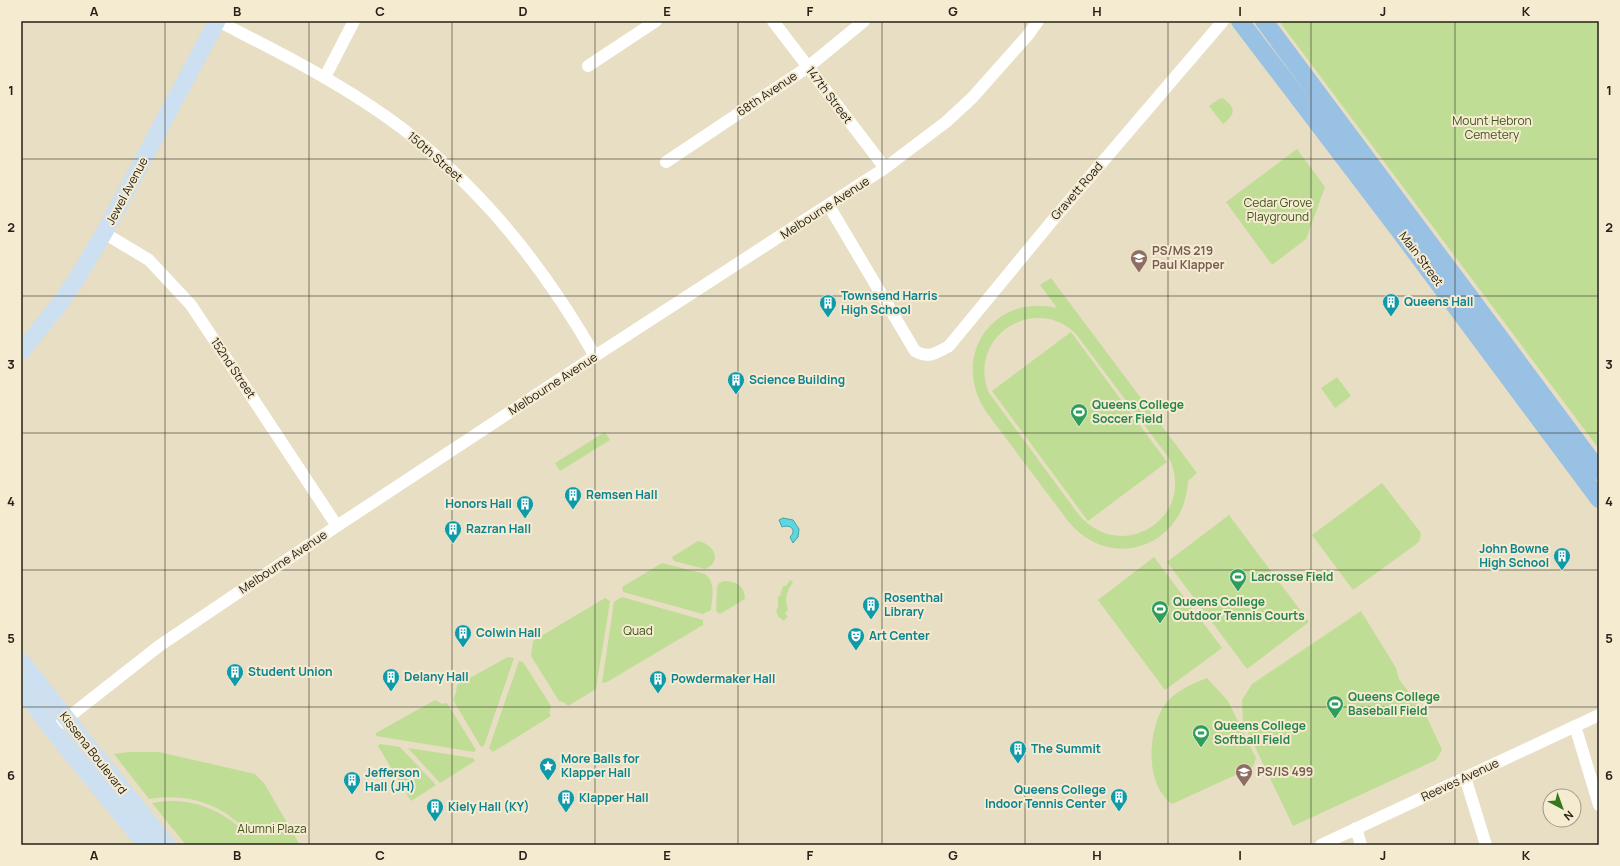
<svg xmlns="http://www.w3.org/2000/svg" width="1620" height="866" viewBox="0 0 1620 866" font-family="Manrope,sans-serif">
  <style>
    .green { fill: #c0dd95; fill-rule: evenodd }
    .water { fill: #5ad7e1; stroke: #4aa0a5 }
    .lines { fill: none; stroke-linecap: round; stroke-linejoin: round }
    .street { stroke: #fff; stroke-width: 12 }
    .secondary { stroke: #cce0f1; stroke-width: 17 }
    .primary { stroke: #98c1e3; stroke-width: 18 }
    .grid { fill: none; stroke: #252118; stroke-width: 1; stroke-opacity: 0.55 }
    .labels { text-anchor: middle; stroke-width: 4; stroke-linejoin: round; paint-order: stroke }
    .street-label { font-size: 12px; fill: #252118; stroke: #f5ebd1 }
    .park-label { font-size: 12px; fill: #3f531b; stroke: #f5ebd1 }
    .education-label { font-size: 12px; font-weight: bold; fill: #785e54; stroke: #f5ebd1; text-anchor: start }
    .culture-label { font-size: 12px; font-weight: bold; fill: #0d838f; stroke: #f5ebd1; text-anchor: start }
    .leisure-label { font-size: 12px; font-weight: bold; fill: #27864d; stroke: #f5ebd1; text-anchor: start }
    .neatline { fill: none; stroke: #252118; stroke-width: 1.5 }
    .grid-label { font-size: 13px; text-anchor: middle; font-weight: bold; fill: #252118 }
  </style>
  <rect width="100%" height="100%" fill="#e7dec4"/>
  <!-- green -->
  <path class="green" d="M1279,21H1599V449Z
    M1223,98C1237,109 1235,114 1223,124L1209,106L1219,99Z
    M1297,149L1325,187L1306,239L1272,265L1226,202Z
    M1051,278L1197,473L1188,481C1185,547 1110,573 1068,521L987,413C949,358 992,293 1057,308L1040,285ZM1039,318C1054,318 1066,324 1076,334L1169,458C1197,517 1122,565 1079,515L989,393C973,357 1000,318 1039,318Z
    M1071,332L1167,462L1088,521L992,391Z
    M1337,377L1351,396L1335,408L1321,388Z
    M605,432L610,440L560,471L555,463Z
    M1382,483L1421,533L1419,542L1353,590L1312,535Z
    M1229,515L1309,622L1247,669L1167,562Z
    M698,541C714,544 723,561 705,569L674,561L672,557Z
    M1154,557L1222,648L1165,690L1098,600Z
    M662,563L705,574C716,583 712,597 711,610L703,614L623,592L622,587Z
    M790,580L793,582C787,591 784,599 788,610L785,613L788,617L783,621L781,618H779L776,611L778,607V596H780L783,586H786Z
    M724,581C736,581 745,586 745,599L720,614L716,611L717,588L719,583Z
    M622,597L703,620V625L607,682L602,683L614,602Z
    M605,598L610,601L596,689L568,706L565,703L559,701L531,656L533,641Z
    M1361,611L1396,668L1399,679L1426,715L1442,750L1436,760L1293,826L1243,722L1242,700L1252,684Z
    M508,657L514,658L484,746L481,747L453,700L456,693L457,685Z
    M519,661L523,662L551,706L549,713L551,716L493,752L489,748Z
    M1207,678L1228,701L1256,758L1253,767L1172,804C1145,784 1148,736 1162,709C1171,693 1191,684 1207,678Z
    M435,700L442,704L447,703L476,750L474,752L376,736V733Z
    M380,744L400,747L436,785L411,801L378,746Z
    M408,748L473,758L475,761L440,783Z
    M129,752H159L255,774L264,783L300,845H186L152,803C184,796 219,807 242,830L245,824L242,825C235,821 229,815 222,811C199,798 174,795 149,799L114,754Z"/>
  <!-- water -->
  <path class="water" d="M783,518L793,520L799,529L798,537L793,543L790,537C797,530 791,524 782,527L779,520Z"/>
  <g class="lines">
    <!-- street -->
    <path class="street" d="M218,21C268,47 319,72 366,103C465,167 537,255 595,356
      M773,21L885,168
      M588,66L656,21
      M325,77L354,21
      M666,162L808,67L864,21
      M829,206L915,351C928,359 937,353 949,346L1052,221L1223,21
      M104,233L149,260L191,305L337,526
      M61,723L159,646L337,526L595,356L885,168L946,122L972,98L1028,35L1038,21
      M1575,726L1599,805
      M1465,777L1486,845
      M1356,828L1361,845
      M1321,845L1599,715"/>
    <!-- secondary -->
    <path class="secondary" d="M21,352L58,306L76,280L104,233L217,21
      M21,661L167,845
      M21,688L53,731L146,845"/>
    <!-- primary -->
    <path class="primary" d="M1240,21L1396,226L1599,499
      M1264,21L1599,471"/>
  </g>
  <!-- grid -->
  <path class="grid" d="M165,21V845M309,21V845M452,21V845M595,21V845M738,21V845M882,21V845M1025,21V845M1168,21V845M1311,21V845M1455,21V845M21,159H1599M21,296H1599M21,433H1599M21,570H1599M21,707H1599"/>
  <!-- icons -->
  <defs>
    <g id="school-pin" transform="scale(0.9)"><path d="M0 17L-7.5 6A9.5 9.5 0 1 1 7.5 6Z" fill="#8d6e63" stroke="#f5ebd1"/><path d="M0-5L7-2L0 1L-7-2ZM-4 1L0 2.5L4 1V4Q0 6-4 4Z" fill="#fff"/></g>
    <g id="building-pin" transform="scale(0.9)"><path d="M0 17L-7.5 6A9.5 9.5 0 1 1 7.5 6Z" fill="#0f9aa8" stroke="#f5ebd1"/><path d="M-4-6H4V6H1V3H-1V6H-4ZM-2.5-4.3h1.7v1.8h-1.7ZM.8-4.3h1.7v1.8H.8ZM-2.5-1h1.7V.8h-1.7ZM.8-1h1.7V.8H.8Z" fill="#fff"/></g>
    <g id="stadium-pin" transform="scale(0.9)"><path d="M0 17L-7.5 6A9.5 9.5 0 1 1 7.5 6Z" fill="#2e9e5b" stroke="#f5ebd1"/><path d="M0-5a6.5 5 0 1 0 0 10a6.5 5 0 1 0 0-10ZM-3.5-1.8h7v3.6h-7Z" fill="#fff"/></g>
    <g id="theatre-pin" transform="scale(0.9)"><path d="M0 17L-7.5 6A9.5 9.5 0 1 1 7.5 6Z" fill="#0f9aa8" stroke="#f5ebd1"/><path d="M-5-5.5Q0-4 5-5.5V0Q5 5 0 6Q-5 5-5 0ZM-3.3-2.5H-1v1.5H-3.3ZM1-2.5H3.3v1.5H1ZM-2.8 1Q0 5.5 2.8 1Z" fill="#fff"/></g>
    <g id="sight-pin" transform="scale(0.9)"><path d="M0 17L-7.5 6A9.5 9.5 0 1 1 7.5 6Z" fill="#0f9aa8" stroke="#f5ebd1"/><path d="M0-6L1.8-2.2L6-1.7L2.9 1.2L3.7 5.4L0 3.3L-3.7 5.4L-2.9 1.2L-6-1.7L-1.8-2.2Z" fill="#fff"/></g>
  </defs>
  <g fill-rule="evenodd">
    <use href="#school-pin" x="1139" y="258"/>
    <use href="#building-pin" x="1391" y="302"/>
    <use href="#building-pin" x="828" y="303"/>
    <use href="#building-pin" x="736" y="380"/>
    <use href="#stadium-pin" x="1079" y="412"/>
    <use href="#building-pin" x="573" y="495"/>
    <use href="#building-pin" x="525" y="504"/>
    <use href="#building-pin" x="453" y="529"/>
    <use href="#building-pin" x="1562" y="556"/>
    <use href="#stadium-pin" x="1238" y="577"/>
    <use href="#building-pin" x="871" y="605"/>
    <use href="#stadium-pin" x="1160" y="609"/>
    <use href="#building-pin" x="463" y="633"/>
    <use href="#theatre-pin" x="856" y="636"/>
    <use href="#building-pin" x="235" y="672"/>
    <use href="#building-pin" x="391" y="677"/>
    <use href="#building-pin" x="658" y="679"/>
    <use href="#stadium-pin" x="1335" y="704"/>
    <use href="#stadium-pin" x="1201" y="733"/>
    <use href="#building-pin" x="1018" y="749"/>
    <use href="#sight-pin" x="548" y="766"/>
    <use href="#school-pin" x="1244" y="772"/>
    <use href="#building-pin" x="352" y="780"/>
    <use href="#building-pin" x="1119" y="797"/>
    <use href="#building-pin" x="566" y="798"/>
    <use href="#building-pin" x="435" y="807"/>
  </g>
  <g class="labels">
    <!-- street labels -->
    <g class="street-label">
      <text transform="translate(767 94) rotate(-34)" y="4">68th Avenue</text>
      <text transform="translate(829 95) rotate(53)" y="4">147th Street</text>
      <text transform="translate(435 157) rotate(41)" y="4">150th Street</text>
      <text transform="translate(127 191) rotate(-62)" y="4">Jewel Avenue</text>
      <text transform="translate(1077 191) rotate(-49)" y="4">Gravett Road</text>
      <text transform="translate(825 208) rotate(-33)" y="4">Melbourne Avenue</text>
      <text transform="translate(1421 259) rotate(53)" y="4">Main Street</text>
      <text transform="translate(233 368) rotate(56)" y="4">152nd Street</text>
      <text transform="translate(553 384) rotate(-33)" y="4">Melbourne Avenue</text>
      <text transform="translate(283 562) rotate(-34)" y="4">Melbourne Avenue</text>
      <text transform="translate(93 753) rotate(52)" y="4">Kissena Boulevard</text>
      <text transform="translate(1460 780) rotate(-25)" y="4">Reeves Avenue</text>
    </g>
    <!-- park labels -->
    <g class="park-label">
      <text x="1492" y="125">Mount Hebron<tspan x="1492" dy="14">Cemetery</tspan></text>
      <text x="1278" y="207">Cedar Grove<tspan x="1278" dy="14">Playground</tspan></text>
      <text x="638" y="635">Quad</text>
      <text x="272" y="833">Alumni Plaza</text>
    </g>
    <!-- education labels -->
    <g class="education-label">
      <text x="1152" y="255">PS/MS 219<tspan x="1152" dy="14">Paul Klapper</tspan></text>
      <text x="1257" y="776">PS/IS 499</text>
    </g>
    <!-- culture labels -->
    <g class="culture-label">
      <text x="841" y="300">Townsend Harris<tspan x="841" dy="14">High School</tspan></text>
      <text x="1404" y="306">Queens Hall</text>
      <text x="749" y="384">Science Building</text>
      <text x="586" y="499">Remsen Hall</text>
      <text x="512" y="508" text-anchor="end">Honors Hall</text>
      <text x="466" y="533">Razran Hall</text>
      <text x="1549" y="553" text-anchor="end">John Bowne<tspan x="1549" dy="14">High School</tspan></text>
      <text x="884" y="602">Rosenthal<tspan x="884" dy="14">Library</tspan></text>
      <text x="476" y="637">Colwin Hall</text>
      <text x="869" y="640">Art Center</text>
      <text x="248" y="676">Student Union</text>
      <text x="404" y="681">Delany Hall</text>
      <text x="671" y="683">Powdermaker Hall</text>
      <text x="1031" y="753">The Summit</text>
      <text x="561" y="763">More Balls for<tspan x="561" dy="14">Klapper Hall</tspan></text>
      <text x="365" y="777">Jefferson<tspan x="365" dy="14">Hall (JH)</tspan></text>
      <text x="1106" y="794" text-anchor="end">Queens College<tspan x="1106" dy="14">Indoor Tennis Center</tspan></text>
      <text x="579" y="802">Klapper Hall</text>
      <text x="448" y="811">Kiely Hall (KY)</text>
    </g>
    <!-- leisure labels -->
    <g class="leisure-label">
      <text x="1092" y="409">Queens College<tspan x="1092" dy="14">Soccer Field</tspan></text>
      <text x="1251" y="581">Lacrosse Field</text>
      <text x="1173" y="606">Queens College<tspan x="1173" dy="14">Outdoor Tennis Courts</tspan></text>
      <text x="1348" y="701">Queens College<tspan x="1348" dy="14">Baseball Field</tspan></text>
      <text x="1214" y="730">Queens College<tspan x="1214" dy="14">Softball Field</tspan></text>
    </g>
  </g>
  <!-- border -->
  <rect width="1620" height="866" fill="none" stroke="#f5ebd1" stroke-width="44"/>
  <!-- north arrow -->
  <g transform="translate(1562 808) rotate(139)"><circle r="19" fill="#f5ebd1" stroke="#a29a87"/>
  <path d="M0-3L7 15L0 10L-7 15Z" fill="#33791c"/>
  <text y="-6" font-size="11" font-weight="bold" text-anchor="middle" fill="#252118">N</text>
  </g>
  <rect x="22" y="22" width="1576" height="822" class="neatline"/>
  <g class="grid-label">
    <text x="94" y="16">A</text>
    <text x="237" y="16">B</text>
    <text x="380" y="16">C</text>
    <text x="523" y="16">D</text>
    <text x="667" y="16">E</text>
    <text x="810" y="16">F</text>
    <text x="953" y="16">G</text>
    <text x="1097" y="16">H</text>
    <text x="1240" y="16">I</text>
    <text x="1383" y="16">J</text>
    <text x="1526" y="16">K</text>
    <text x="11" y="95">1</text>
    <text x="1609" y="95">1</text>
    <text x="11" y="232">2</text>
    <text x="1609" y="232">2</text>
    <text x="11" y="369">3</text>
    <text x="1609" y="369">3</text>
    <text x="11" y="506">4</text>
    <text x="1609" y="506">4</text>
    <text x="11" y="643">5</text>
    <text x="1609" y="643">5</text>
    <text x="11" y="780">6</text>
    <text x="1609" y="780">6</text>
    <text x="94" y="860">A</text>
    <text x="237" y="860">B</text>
    <text x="380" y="860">C</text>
    <text x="523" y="860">D</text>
    <text x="667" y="860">E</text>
    <text x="810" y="860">F</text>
    <text x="953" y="860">G</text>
    <text x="1097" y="860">H</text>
    <text x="1240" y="860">I</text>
    <text x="1383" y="860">J</text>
    <text x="1526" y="860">K</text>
  </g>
</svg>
